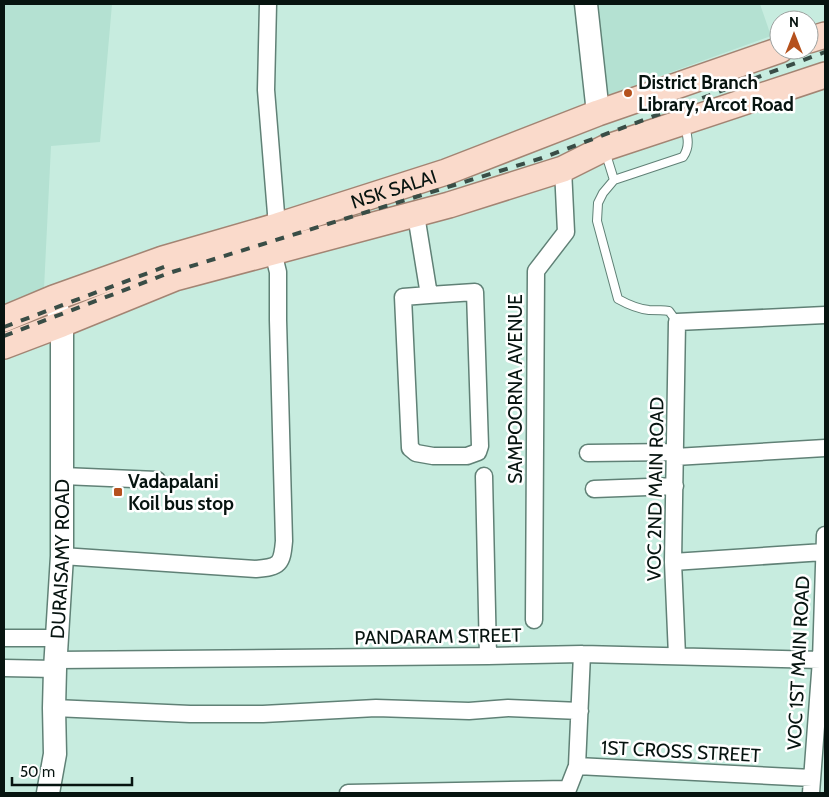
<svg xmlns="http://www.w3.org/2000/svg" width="829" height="797" viewBox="0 0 829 797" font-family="Cabin,sans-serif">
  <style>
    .built { fill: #b4e1d2 }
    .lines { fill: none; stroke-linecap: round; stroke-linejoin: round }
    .lane-casing { stroke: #608176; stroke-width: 10 }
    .street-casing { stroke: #608176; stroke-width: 19 }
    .secondary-casing { stroke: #608176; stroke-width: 25 }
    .primary-casing { stroke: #a38473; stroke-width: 28 }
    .lane { stroke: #fff; stroke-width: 8 }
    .street { stroke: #fff; stroke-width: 16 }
    .secondary { stroke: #fff; stroke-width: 22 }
    .primary { stroke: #fadacb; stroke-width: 25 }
    .rail { stroke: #394d46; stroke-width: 4; stroke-dasharray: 9 9; stroke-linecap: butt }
    .poi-dot { fill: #b5511d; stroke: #fff; stroke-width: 2 }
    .labels { text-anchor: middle; stroke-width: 5; stroke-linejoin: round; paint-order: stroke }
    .poi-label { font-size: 19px; font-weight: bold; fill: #071410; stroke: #fff; text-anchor: start }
    .street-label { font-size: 19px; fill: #071410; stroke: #fff }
  </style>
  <rect width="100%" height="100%" fill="#c7ecdf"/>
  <!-- built -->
  <path class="built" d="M4,4H112L100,142L51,146L43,309L4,325Z
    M596,4H760L771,36L605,96Z"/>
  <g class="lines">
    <!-- lane casing -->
    <g class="lane-casing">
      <path id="lane" d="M605,151L614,180
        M677,322L669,311C662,310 656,310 649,310C638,309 627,304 618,299L597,221L598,203L603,193L614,180L683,157C690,147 688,138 685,126"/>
    </g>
    <!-- street casing -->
    <g class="street-casing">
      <path id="street" d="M268,4L266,90L277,226
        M416,215L429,295L403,297L410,448L416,453L433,456H467L478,452L480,446L475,292L429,295
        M588,453L675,452
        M675,457L825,448
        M63,476L157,480
        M484,476L488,656
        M594,489L675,486
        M62,556L256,569C280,567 282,564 284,541L278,320V272L273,252
        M673,562L824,552
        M534,620L536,271L566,232L563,169
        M4,638H58
        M677,656L673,562L677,322L825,315
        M56,660L488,656L582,654L821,660
        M4,668L55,669
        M54,708L190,714H263L376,708L469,711L508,708L580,711
        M577,766L812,778
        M348,793L568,789
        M567,793L568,789L577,766L582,654
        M811,793L821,660L825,535"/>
    </g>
    <!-- secondary casing -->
    <g class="secondary-casing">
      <g id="secondary">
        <path d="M586,4L598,113"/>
        <path id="s1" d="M48,793L55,754L54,708L55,669L62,556V324L57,308"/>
      </g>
    </g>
    <!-- primary casing -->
    <g class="primary-casing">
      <g id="primary">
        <path d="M809,40L825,35"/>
        <path id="s2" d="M4,319L54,298L163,259L277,226L446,172L598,113L780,50"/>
        <path d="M4,346L62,324L175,278L449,205L563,169L605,148L825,75"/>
      </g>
    </g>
    <!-- lane -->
    <use href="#lane" class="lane"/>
    <!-- street -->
    <use href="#street" class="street"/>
    <!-- secondary -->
    <use href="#secondary" class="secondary"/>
    <!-- primary -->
    <use href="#primary" class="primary"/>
    <!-- rail -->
    <path class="rail" d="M4,327L172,264
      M4,336L169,273L542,158L825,52"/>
  </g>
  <!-- markers -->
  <g class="poi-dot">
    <circle cx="628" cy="93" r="5"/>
    <rect x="113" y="487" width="10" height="10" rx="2.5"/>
  </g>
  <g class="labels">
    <!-- poi labels -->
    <g class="poi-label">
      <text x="638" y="89">District Branch<tspan x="638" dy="22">Library, Arcot Road</tspan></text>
      <text x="128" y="488">Vadapalani<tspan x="128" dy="22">Koil bus stop</tspan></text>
    </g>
    <!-- street labels -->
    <g class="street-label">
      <text dy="7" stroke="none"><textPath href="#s2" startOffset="411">NSK SALAI</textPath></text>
      <text transform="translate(515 389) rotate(-90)" y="7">SAMPOORNA AVENUE</text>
      <text transform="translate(655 489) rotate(-89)" y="7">VOC 2ND MAIN ROAD</text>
      <text dy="7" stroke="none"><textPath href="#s1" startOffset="235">DURAISAMY ROAD</textPath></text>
      <text transform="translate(438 636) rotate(-1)" y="7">PANDARAM STREET</text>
      <text transform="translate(798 663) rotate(-87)" y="7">VOC 1ST MAIN ROAD</text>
      <text transform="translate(681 751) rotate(3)" y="7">1ST CROSS STREET</text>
    </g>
  </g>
  <!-- border -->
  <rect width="829" height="797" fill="none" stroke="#071410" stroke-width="10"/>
  <!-- north arrow -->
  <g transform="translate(794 35)"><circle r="24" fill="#ffffff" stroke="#9ca19f"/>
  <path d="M0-4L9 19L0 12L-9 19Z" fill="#b5511d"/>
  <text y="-8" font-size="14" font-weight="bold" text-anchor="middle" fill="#071410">N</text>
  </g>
  <!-- scale -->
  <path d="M12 777v8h120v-8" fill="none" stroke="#071410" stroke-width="2.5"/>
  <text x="20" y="777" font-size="15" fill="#071410" stroke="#ffffff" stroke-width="4" paint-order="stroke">50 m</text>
</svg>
